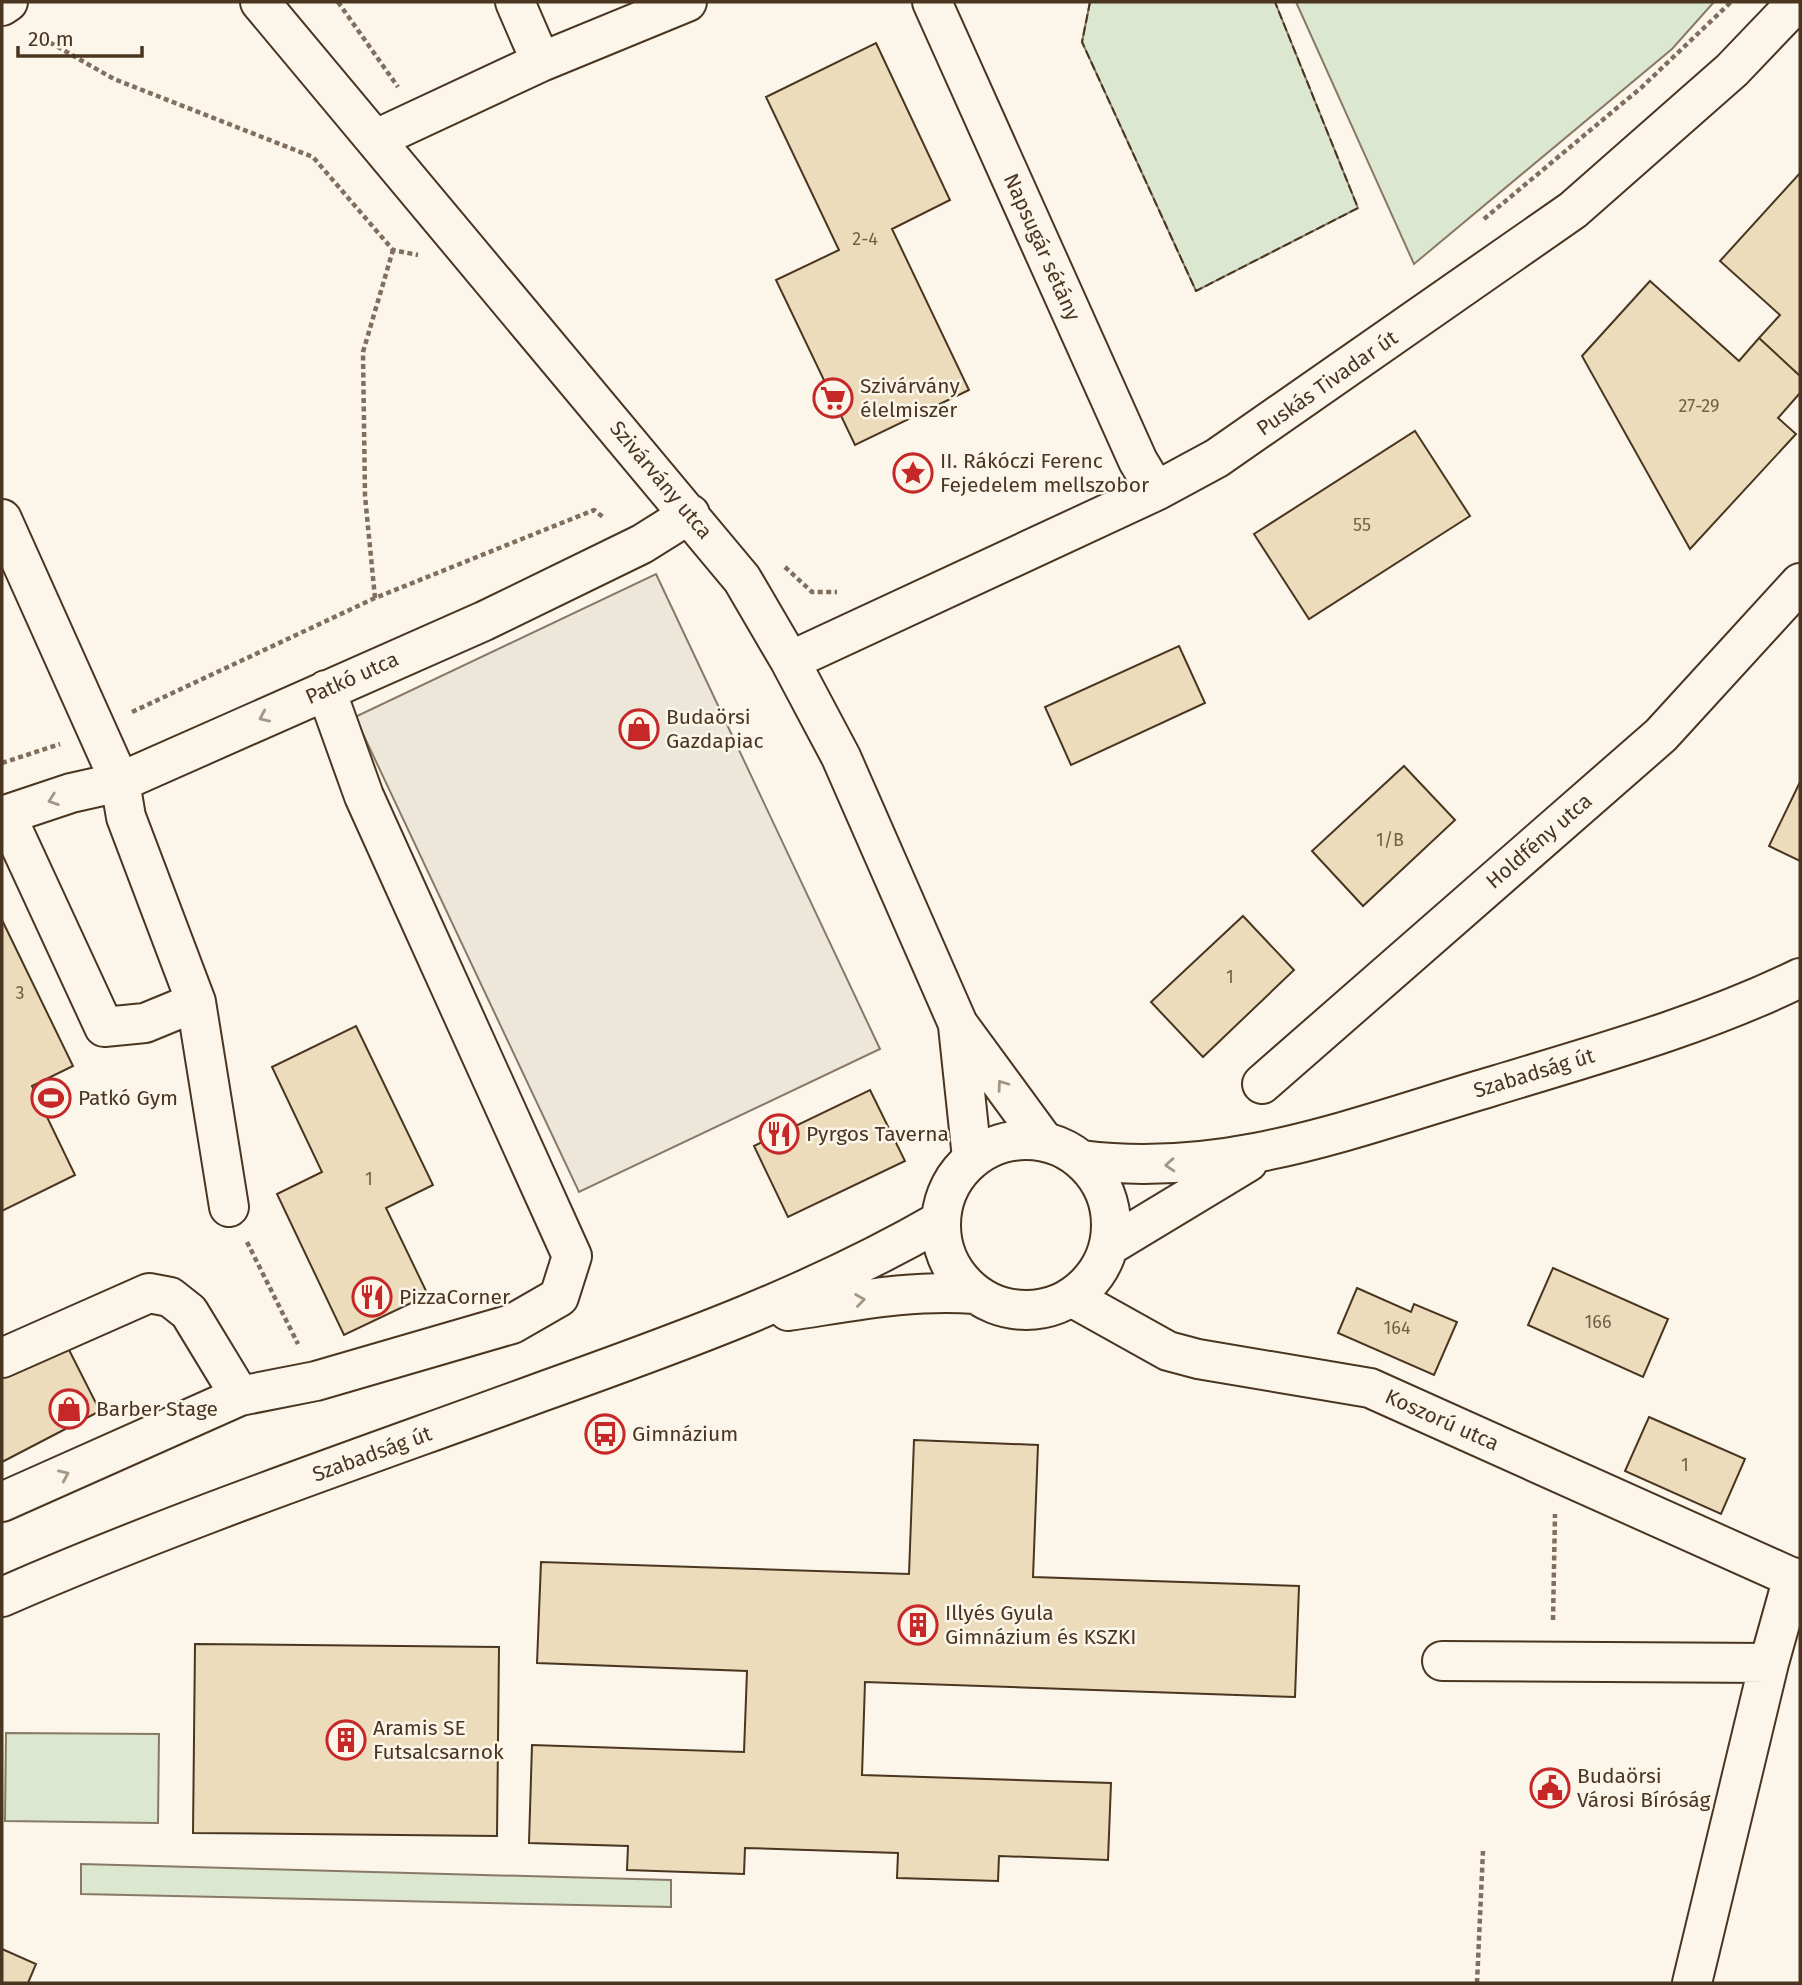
<svg xmlns="http://www.w3.org/2000/svg" width="1802" height="1985" viewBox="0 0 1802 1985" font-family="'Fira Sans',sans-serif">
  <style>
    .green { fill: #dce7d0; stroke: #887966; stroke-width: 2 }
    .parking { fill: #ede7d9; stroke: #887966; stroke-width: 2 }
    .building { fill: #ecdcbc; stroke: #4a3520; stroke-width: 2 }
    .lines { fill: none; stroke-linecap: round; stroke-linejoin: round }
    .minor-casing { stroke: #4a3520; stroke-width: 42 }
    .major-casing { stroke: #4a3520; stroke-width: 42 }
    .path { stroke: #7f6f5c; stroke-width: 4.5; stroke-dasharray: 5 3.5; stroke-linecap: butt }
    .minor { stroke: #fbf6e9; stroke-width: 38 }
    .major { stroke: #fbf6e9; stroke-width: 38 }
    .fence { stroke: #4a3520; stroke-width: 2; stroke-dasharray: 9 3.5; stroke-linecap: butt }
    .oneway { stroke: #a29684 }
    .labels { text-anchor: middle; stroke-width: 5; stroke-linejoin: round; paint-order: stroke }
    .number-label { font-size: 18px; fill: #725f47 }
    .street-label { font-size: 21px; fill: #4a3520; stroke: #fbf6e9 }
    .poi-label { font-size: 21px; fill: #4a3520; stroke: #fbf6e9; text-anchor: start }
  </style>
  <rect width="100%" height="100%" fill="#fbf6e9"/>
  <!-- green -->
  <path class="green" d="M1090,2H1275L1358,208L1196,291L1082,42Z
    M1296,2H1714L1672,49L1414,264Z
    M6,1733L159,1734L158,1823L5,1821Z
    M81,1864L671,1880V1907L81,1894Z"/>
  <!-- parking -->
  <path class="parking" d="M656,574L880,1049L579,1192L355,717Z"/>
  <!-- building -->
  <path class="building" d="M876,43L950,200L892,229L969,390L855,445L776,280L839,250L766,97Z
    M1800,173V376L1759,338L1780,315L1720,261Z
    M1650,281L1739,361L1759,338L1800,376V393L1778,418L1796,434L1690,549L1582,356Z
    M1415,431L1470,516L1309,619L1254,534Z
    M1179,646L1205,703L1071,765L1045,707Z
    M1404,766L1455,820L1363,906L1312,851Z
    M1800,782V861L1769,846Z
    M1243,916L1294,970L1203,1057L1151,1002Z
    M2,920L73,1066L32,1086L75,1175L2,1211Z
    M356,1026L433,1185L386,1208L428,1295L344,1335L277,1194L322,1172L272,1067Z
    M870,1090L905,1161L788,1217L754,1146Z
    M1553,1268L1668,1319L1643,1377L1528,1325Z
    M1357,1288L1411,1312L1414,1304L1457,1322L1434,1375L1338,1333Z
    M64,1340L100,1411L2,1462V1372Z
    M1649,1417L1745,1459L1721,1514L1625,1471Z
    M914,1440L1038,1445L1033,1577L1299,1586L1295,1697L865,1682L862,1775L1111,1783L1108,1860L999,1856L998,1881L897,1878L898,1853L745,1848L744,1874L627,1870L628,1846L529,1843L532,1745L744,1752L747,1671L537,1663L541,1562L909,1574Z
    M195,1644L499,1647L497,1836L193,1833Z
    M2,1949L36,1964L28,1983H2Z"/>
  <g class="lines">
    <!-- minor casing -->
    <g class="minor-casing">
      <path id="minor" d="M260,2L742,579L790,661L841,757L958,1024L1043,1140
        M515,2L541,62
        M932,2L1138,461L1156,491
        M2,6L8,2
        M376,139L541,62L687,2
        M2,519L120,782L126,817L196,1002L229,1207
        M790,661L1156,491L1217,458L1573,210L1732,70L1797,2
        M6,815L104,1027L145,1023L196,1002
        M2,816L71,793L120,782L484,621L642,544L690,514
        M958,1026L972,1158
        M1262,1084L1661,735L1800,583
        M1073,1298L1168,1351L1198,1359L1370,1388L1800,1581
        M2,1358L149,1293L170,1297L189,1312L240,1396
        M2,1502L240,1396L316,1381L512,1324L559,1297L572,1256L364,796L326,690
        M1442,1661L1769,1663
        M1692,1983L1769,1663L1793,1577"/>
    </g>
    <!-- major casing -->
    <g class="major-casing">
      <path id="major" d="M941 1225a85 85 0 1 1 170 0a85 85 0 1 1-170 0Z
        M1082,1160C1226,1179 1355,1127 1490,1087C1595,1055 1701,1026 1800,978
        M1109,1246L1248,1162
        M788,1311C850,1302 912,1289 975,1294
        M2,1597C178,1520 361,1458 541,1392C678,1343 814,1294 940,1221"/>
    </g>
    <!-- path -->
    <path class="path" d="M338,2L398,87
      M35,34L114,79L313,157L393,250L418,255
      M1484,219L1642,87L1731,2
      M785,567L812,592H837
      M375,598L365,496L363,352L393,250
      M132,712L375,598L594,510L603,517
      M2,763L60,744
      M247,1242L298,1344
      M1553,1620L1555,1514
      M1477,1983L1483,1851"/>
    <!-- minor -->
    <use href="#minor" class="minor"/>
    <!-- major -->
    <use href="#major" class="major"/>
    <!-- fence -->
    <path class="fence" d="M1090,2L1082,42L1196,291L1358,208L1275,2"/>
  </g>
  <!-- one-way arrows -->
  <defs><path id="oneway-chevron" d="M-2-3.5L2.5 0L-2 3.5" fill="none" stroke-width="1.6" stroke-linecap="round" stroke-linejoin="round" transform="scale(1.75)"/></defs>
  <g class="oneway">
    <use href="#oneway-chevron" transform="translate(264 717) rotate(156)"/>
    <use href="#oneway-chevron" transform="translate(53 800) rotate(161)"/>
    <use href="#oneway-chevron" transform="translate(1002 1085) rotate(-126)"/>
    <use href="#oneway-chevron" transform="translate(1170 1165) rotate(176)"/>
    <use href="#oneway-chevron" transform="translate(860 1300) rotate(-8)"/>
    <use href="#oneway-chevron" transform="translate(64 1475) rotate(-24)"/>
  </g>
  <!-- icons -->
  <defs>
    <g id="supermarket-ring" transform="scale(2.0125)"><circle r="9.5" fill="#fbf6e9" stroke="#c62828" stroke-width="1.5"/><path d="M-6-5.5h2.5l.6 2H6L4.5 2H-2.5L-4.4-4H-6ZM-1.5 3.2a1.3 1.3 0 1 0 .1 0ZM3 3.2a1.3 1.3 0 1 0 .1 0Z" fill="#c62828"/></g>
    <g id="sight-ring" transform="scale(2.0125)"><circle r="9.5" fill="#fbf6e9" stroke="#c62828" stroke-width="1.5"/><path d="M0-6L1.8-2.2L6-1.7L2.9 1.2L3.7 5.4L0 3.3L-3.7 5.4L-2.9 1.2L-6-1.7L-1.8-2.2Z" fill="#c62828"/></g>
    <g id="shop-ring" transform="scale(2.0125)"><circle r="9.5" fill="#fbf6e9" stroke="#c62828" stroke-width="1.5"/><path d="M-5-2.5h2.3a2.7 3.5 0 0 1 5.4 0H5L5.5 6h-11ZM-1.5-2.5h3a1.5 2.3 0 0 0-3 0Z" fill="#c62828"/></g>
    <g id="stadium-ring" transform="scale(2.0125)"><circle r="9.5" fill="#fbf6e9" stroke="#c62828" stroke-width="1.5"/><path d="M0-5a6.5 5 0 1 0 0 10a6.5 5 0 1 0 0-10ZM-3.5-1.8h7v3.6h-7Z" fill="#c62828"/></g>
    <g id="restaurant-ring" transform="scale(2.0125)"><circle r="9.5" fill="#fbf6e9" stroke="#c62828" stroke-width="1.5"/><path d="M-5-6h1v4h1v-4h1v4h1v-4h1v5L-1.5 .5V6h-2V.5L-5-1ZM5-6V6H3V1.5H1.5Q1.5-4 5-6Z" fill="#c62828"/></g>
    <g id="bus-ring" transform="scale(2.0125)"><circle r="9.5" fill="#fbf6e9" stroke="#c62828" stroke-width="1.5"/><path d="M-5-6H5V4H4V6H2V4H-2V6H-4V4H-5ZM-3.5-4V0h7V-4ZM-3.5 1.2v1.5H-2V1.2ZM2 1.2v1.5H3.5V1.2Z" fill="#c62828"/></g>
    <g id="building-ring" transform="scale(2.0125)"><circle r="9.5" fill="#fbf6e9" stroke="#c62828" stroke-width="1.5"/><path d="M-4-6H4V6H1V3H-1V6H-4ZM-2.5-4.3h1.7v1.8h-1.7ZM.8-4.3h1.7v1.8H.8ZM-2.5-1h1.7V.8h-1.7ZM.8-1h1.7V.8H.8Z" fill="#c62828"/></g>
    <g id="civic-ring" transform="scale(2.0125)"><circle r="9.5" fill="#fbf6e9" stroke="#c62828" stroke-width="1.5"/><path d="M-.6-6.5H3V-4.5H.6V-3L4-1V1h2V6H-6V1h2V-1L-.6-3ZM-1.2 2.5V6h2.4V2.5Z" fill="#c62828"/></g>
  </defs>
  <g fill-rule="evenodd">
    <use href="#supermarket-ring" x="833" y="398"/>
    <use href="#sight-ring" x="913" y="473"/>
    <use href="#shop-ring" x="639" y="729"/>
    <use href="#stadium-ring" x="51" y="1098"/>
    <use href="#restaurant-ring" x="779" y="1134"/>
    <use href="#restaurant-ring" x="372" y="1297"/>
    <use href="#shop-ring" x="69" y="1409"/>
    <use href="#bus-ring" x="605" y="1434"/>
    <use href="#building-ring" x="918" y="1625"/>
    <use href="#building-ring" x="346" y="1740"/>
    <use href="#civic-ring" x="1550" y="1788"/>
  </g>
  <g class="labels">
    <!-- number labels -->
    <g class="number-label">
      <text x="865" y="245">2-4</text>
      <text x="1699" y="412">27-29</text>
      <text x="1362" y="531">55</text>
      <text x="1390" y="846">1/B</text>
      <text x="1230" y="983">1</text>
      <text x="20" y="999">3</text>
      <text x="369" y="1185">1</text>
      <text x="1598" y="1328">166</text>
      <text x="1397" y="1334">164</text>
      <text x="1685" y="1471">1</text>
    </g>
    <!-- street labels -->
    <g class="street-label">
      <text transform="translate(1042 247) rotate(66)" y="7">Napsugár sétány</text>
      <text transform="translate(1327 383) rotate(-35)" y="7">Puskás Tivadar út</text>
      <text transform="translate(661 480) rotate(50)" y="7">Szivárvány utca</text>
      <text transform="translate(352 678) rotate(-24)" y="7">Patkó utca</text>
      <text transform="translate(1539 841) rotate(-41)" y="7">Holdfény utca</text>
      <text transform="translate(1534 1073) rotate(-17)" y="7">Szabadság út</text>
      <text transform="translate(1442 1420) rotate(24)" y="7">Koszorú utca</text>
      <text transform="translate(372 1454) rotate(-20)" y="7">Szabadság út</text>
    </g>
    <!-- poi labels -->
    <g class="poi-label">
      <text x="860" y="393">Szivárvány<tspan x="860" dy="24">élelmiszer</tspan></text>
      <text x="940" y="468">II. Rákóczi Ferenc<tspan x="940" dy="24">Fejedelem mellszobor</tspan></text>
      <text x="666" y="724">Budaörsi<tspan x="666" dy="24">Gazdapiac</tspan></text>
      <text x="78" y="1105">Patkó Gym</text>
      <text x="806" y="1141">Pyrgos Taverna</text>
      <text x="399" y="1304">PizzaCorner</text>
      <text x="96" y="1416">Barber Stage</text>
      <text x="632" y="1441">Gimnázium</text>
      <text x="945" y="1620">Illyés Gyula<tspan x="945" dy="24">Gimnázium és KSZKI</tspan></text>
      <text x="373" y="1735">Aramis SE<tspan x="373" dy="24">Futsalcsarnok</tspan></text>
      <text x="1577" y="1783">Budaörsi<tspan x="1577" dy="24">Városi Bíróság</tspan></text>
    </g>
  </g>
  <!-- border -->
  <rect width="1802" height="1985" fill="none" stroke="#4a3520" stroke-width="7"/>
  <!-- scale -->
  <path d="M18 46v10h124v-10" fill="none" stroke="#4a3520" stroke-width="3.5"/>
  <text x="28" y="46" font-size="21" fill="#4a3520" stroke="#fbf6e9" stroke-width="5" paint-order="stroke">20 m</text>
</svg>
